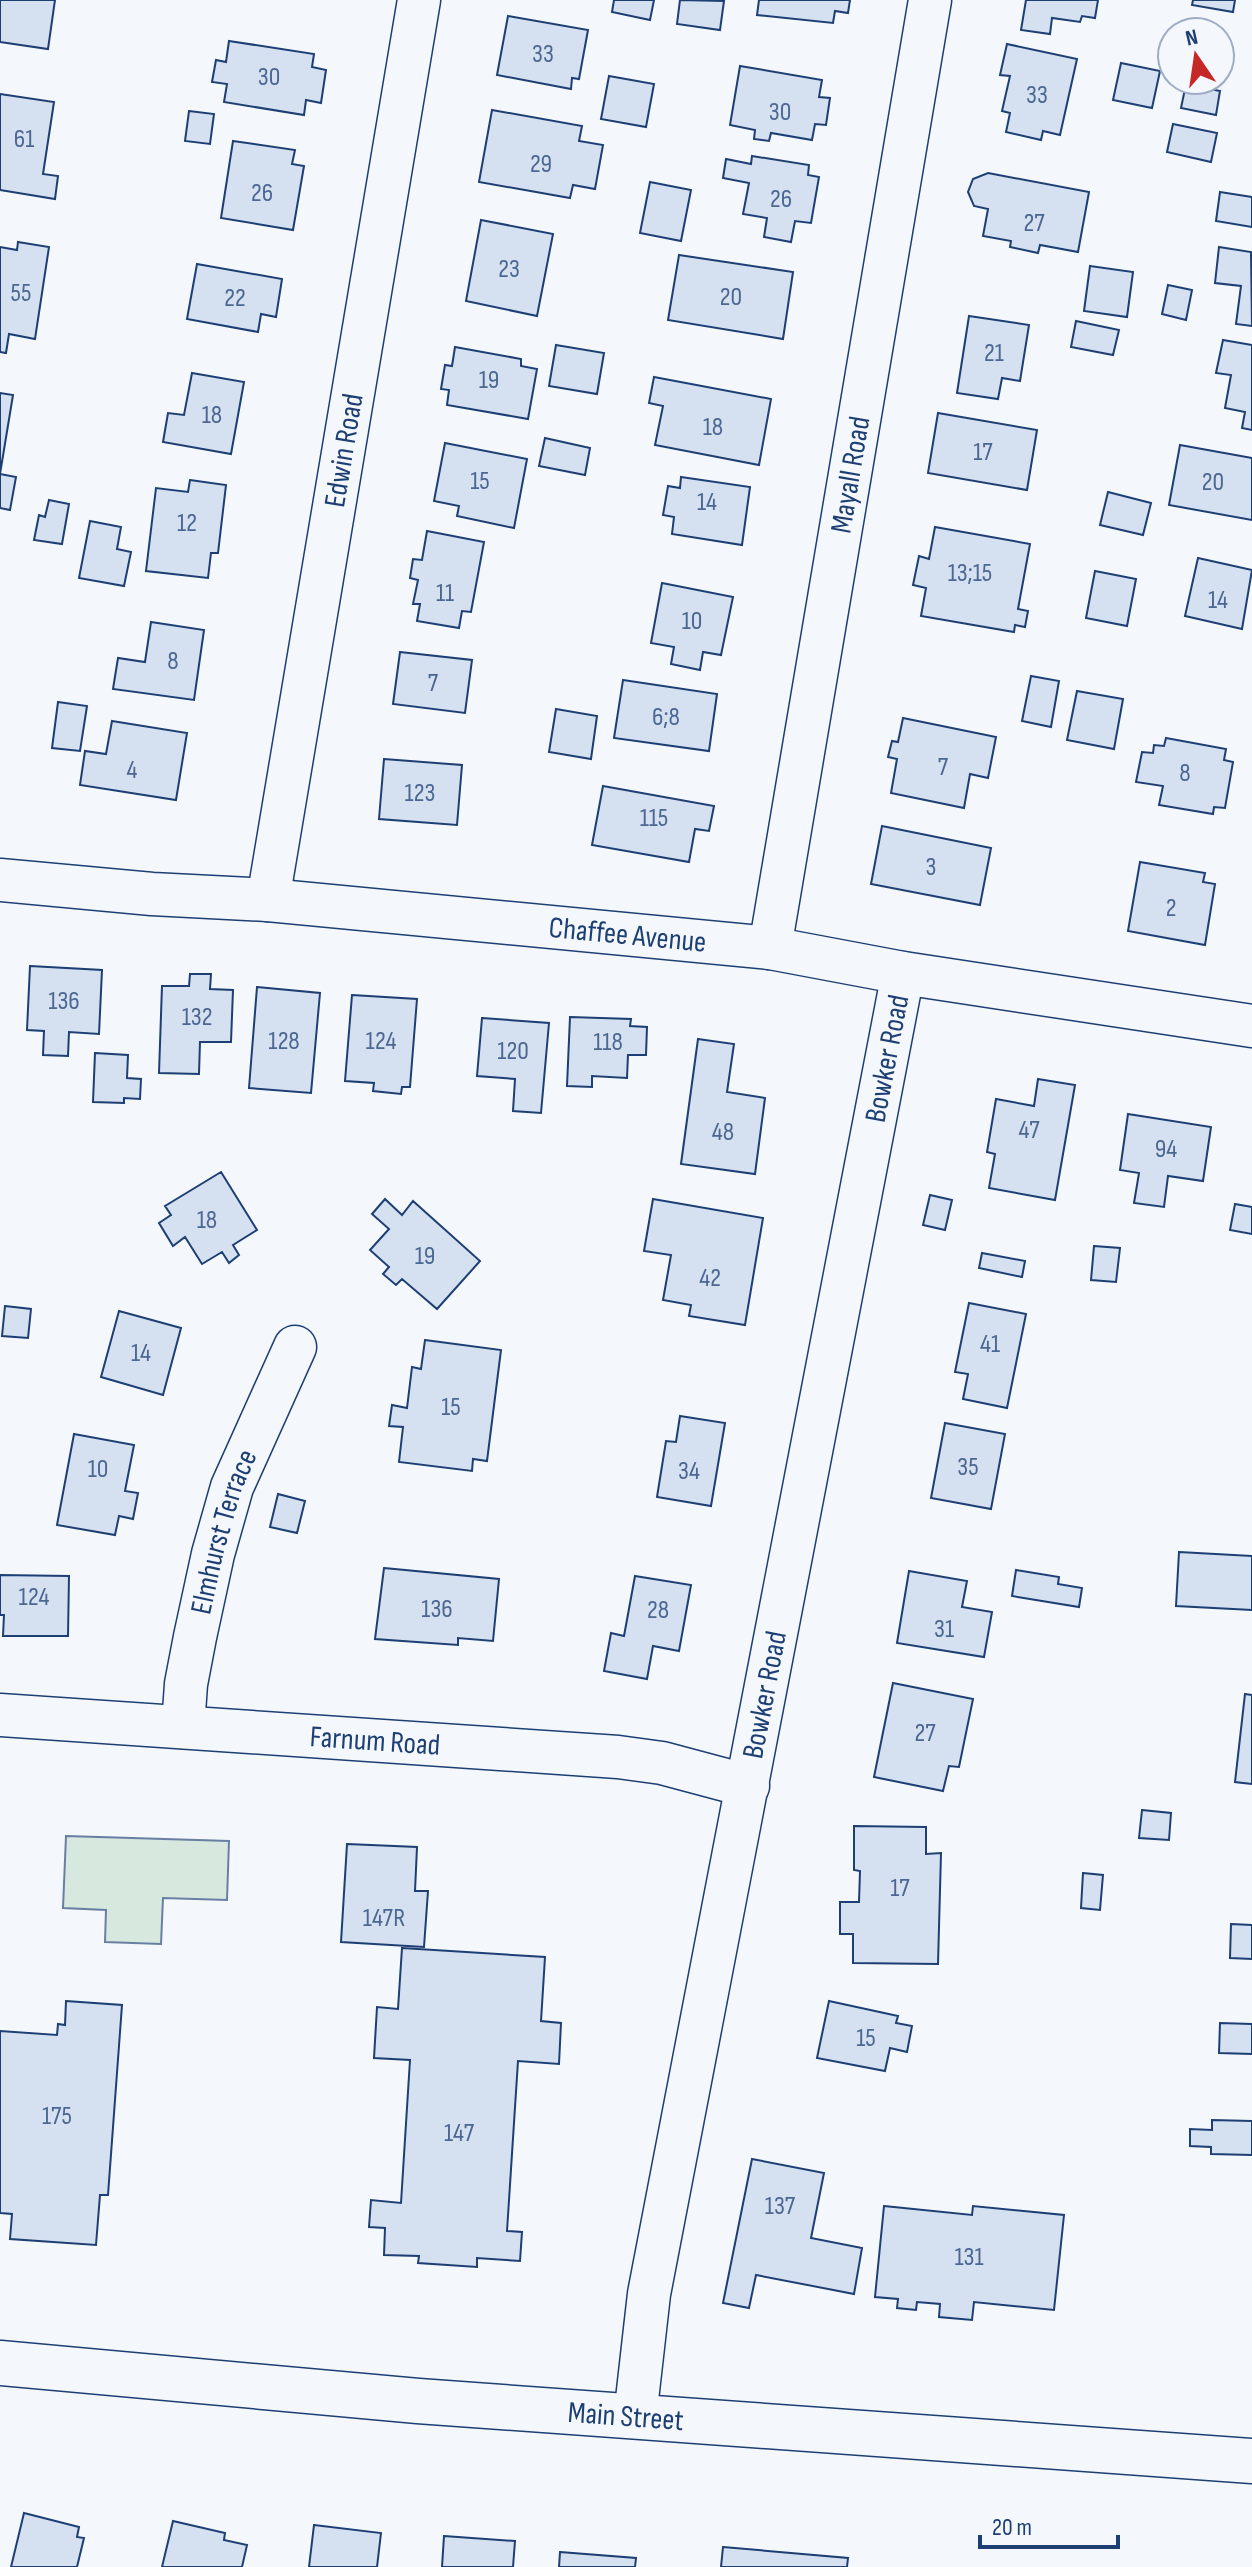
<svg xmlns="http://www.w3.org/2000/svg" width="1252" height="2567" viewBox="0 0 1252 2567" font-family="'Sofia Sans Condensed',sans-serif">
  <style>
    .green { fill: #d7e8df; stroke: #687fa3; stroke-width: 2 }
    .building { fill: #d5e0f0; stroke: #1d3f73; stroke-width: 2 }
    .lines { fill: none; stroke-linecap: round; stroke-linejoin: round }
    .street-casing { stroke: #1d3f73; stroke-width: 45 }
    .primary-casing { stroke: #1d3f73; stroke-width: 47 }
    .street { stroke: #f4f7fb; stroke-width: 42 }
    .primary { stroke: #f4f7fb; stroke-width: 44 }
    .labels { text-anchor: middle; stroke-width: 6; stroke-linejoin: round; paint-order: stroke }
    .number-label { font-size: 26px; fill: #4b6792 }
    .street-label { font-size: 30px; fill: #1d3f73; stroke: #f4f7fb }
  </style>
  <rect width="100%" height="100%" fill="#f4f7fb"/>
  <!-- green -->
  <path class="green" d="M66,1836L229,1841L227,1900L163,1898L161,1944L105,1942L106,1910L63,1908Z"/>
  <!-- building -->
  <path class="building" d="M0,0H55L48,49L0,42Z
    M614,0H654L650,20L612,12Z
    M680,0L724,1L720,30L677,24Z
    M759,0H850L848,13L835,11L833,23L757,15Z
    M1026,0H1098L1095,18L1082,16L1080,22L1052,18L1050,34L1021,30Z
    M1193,0H1235L1233,12L1192,5Z
    M508,16L588,30L579,79L572,78L571,89L497,75Z
    M229,41L314,54L312,67L326,70L321,103L306,100L304,115L224,102L227,84L212,82L216,60L226,62Z
    M1007,44L1077,59L1060,135L1043,131L1041,140L1006,132L1010,113L1002,111L1010,76L1000,75Z
    M1121,63L1160,71L1152,108L1113,100Z
    M740,66L822,80L819,97L830,98L826,125L815,124L812,140L771,133L769,141L754,139L755,130L730,125Z
    M609,76L654,84L646,127L601,119Z
    M1186,84L1220,91L1216,115L1181,108Z
    M0,94L54,102L43,174L58,176L55,199L0,190Z
    M492,110L582,126L579,141L603,145L595,189L573,185L570,198L479,182Z
    M189,111L214,114L210,144L185,141Z
    M1173,124L1217,133L1211,162L1167,152Z
    M233,141L295,150L292,164L304,166L293,230L221,218Z
    M752,156L809,165L808,175L819,177L811,223L795,221L791,242L764,237L767,218L743,214L749,183L723,178L726,159L751,164Z
    M988,173L1089,192L1078,252L1040,245L1038,253L1010,247L1011,241L983,236L988,209L974,206L968,192L973,179Z
    M650,182L691,190L681,241L640,233Z
    M1220,192L1252,197V227L1216,221Z
    M481,220L553,234L537,316L466,301Z
    M18,242L49,247L35,339L9,334L6,353L0,352V247L17,250Z
    M1219,247L1251,252L1252,326L1236,324L1241,286L1215,283Z
    M679,255L793,272L783,339L668,320Z
    M197,264L282,279L276,317L261,314L258,332L187,319Z
    M1090,266L1133,272L1127,317L1084,311Z
    M1168,285L1192,290L1186,320L1162,314Z
    M969,316L1029,325L1020,381L1002,378L998,399L957,393Z
    M1076,321L1119,330L1113,355L1071,347Z
    M1223,340L1252,345V430L1242,428L1245,412L1225,408L1231,375L1216,373Z
    M556,345L604,353L597,394L549,386Z
    M455,347L521,359V366L537,369L528,419L447,405L449,390L441,389L445,365L452,366Z
    M192,373L244,382L231,454L163,442L168,413L184,415Z
    M654,377L771,399L759,465L655,445L663,406L649,403Z
    M0,393L13,395L0,474Z
    M938,413L1037,430L1027,490L928,473Z
    M545,438L590,448L585,475L539,466Z
    M445,443L527,459L514,528L457,516L459,506L434,501Z
    M1180,445L1252,458V520L1169,505Z
    M0,474L16,477L10,510L0,508Z
    M681,477L750,487L742,545L672,534L674,517L663,515L668,486L680,488Z
    M190,480L226,485L218,553H211L208,578L146,571L156,488L188,492Z
    M1108,492L1151,503L1143,535L1100,525Z
    M49,500L69,504L62,544L34,540L39,515L45,517Z
    M90,521L121,527L117,549L131,552L124,586L79,578Z
    M935,527L1030,544L1018,609L1028,611L1025,627L1015,625L1014,632L921,616L926,588L913,585L919,556L929,559Z
    M427,531L484,542L471,612L462,611L459,628L417,621L420,604H413L418,580L410,578L413,559L422,560Z
    M1198,558L1252,570L1242,629L1185,616Z
    M1095,571L1136,579L1127,626L1086,618Z
    M662,583L733,597L721,655L703,652L700,670L671,664L674,647L651,643Z
    M151,622L204,630L194,700L113,689L118,658L145,662Z
    M400,652L472,660L465,713L393,704Z
    M1031,676L1059,681L1051,727L1022,721Z
    M623,680L717,694L709,751L614,738Z
    M1077,691L1123,699L1114,749L1067,740Z
    M58,702L87,706L80,751L52,748Z
    M556,709L597,716L591,759L549,752Z
    M903,718L996,737L988,778L970,774L964,808L891,793L897,759L888,757L892,741L898,742Z
    M112,721L187,733L176,800L80,785L85,751L106,754Z
    M1166,738L1226,749L1224,760L1233,762L1225,808L1214,807L1213,814L1159,805L1163,786L1136,782L1142,752L1153,753L1154,745L1164,746Z
    M384,759L462,765L457,825L379,819Z
    M603,786L714,806L709,831L695,829L689,862L592,845Z
    M882,826L991,848L980,905L871,884Z
    M1140,862L1205,873L1203,882L1215,884L1205,945L1128,931Z
    M30,966L102,970L99,1034L69,1032L68,1056L43,1055L44,1031L27,1030Z
    M190,974H211L210,989L233,990L231,1042H200L199,1074L159,1073L162,986H189Z
    M257,987L320,993L311,1093L249,1088Z
    M352,995L417,999L410,1087H402L401,1094L373,1091L374,1083L345,1081Z
    M570,1017L631,1019L630,1026L647,1027L646,1055H628L627,1078L592,1076V1087L567,1086Z
    M482,1018L549,1023L541,1113L513,1111L515,1079L477,1076Z
    M698,1039L734,1044L727,1092L765,1098L755,1174L681,1164Z
    M95,1053L128,1055L127,1078L141,1079L140,1099L124,1098V1103L93,1102Z
    M1038,1079L1075,1085L1055,1200L989,1188L995,1154L987,1152L996,1099L1034,1106Z
    M1128,1114L1211,1127L1203,1181L1168,1176L1164,1207L1134,1203L1139,1173L1120,1170Z
    M221,1172L257,1230L233,1245L239,1255L229,1263L222,1252L202,1264L185,1237L173,1246L159,1223L171,1215L165,1206Z
    M930,1195L952,1200L945,1230L923,1225Z
    M385,1199L402,1215L413,1201L480,1261L437,1309L402,1279L396,1285L383,1274L389,1267L370,1250L389,1229L372,1214Z
    M653,1199L763,1218L745,1325L689,1316L691,1305L663,1300L671,1255L644,1251Z
    M1235,1204L1252,1207V1234L1230,1230Z
    M1094,1246L1120,1248L1116,1282L1091,1280Z
    M982,1253L1025,1261L1022,1277L979,1268Z
    M969,1303L1026,1314L1007,1408L963,1399L968,1374L955,1372Z
    M5,1306L31,1309L28,1338L2,1336Z
    M119,1311L181,1328L163,1395L101,1377Z
    M425,1340L501,1350L487,1461L473,1459L472,1471L399,1462L403,1427L389,1426L392,1405L407,1408L412,1367L421,1369Z
    M680,1416L725,1423L711,1506L657,1497L666,1441L676,1442Z
    M945,1423L1005,1434L991,1509L931,1498Z
    M74,1434L134,1445L125,1491L138,1493L133,1519L119,1516L115,1535L57,1525Z
    M278,1494L305,1501L297,1533L270,1527Z
    M1179,1552L1252,1556V1610L1176,1606Z
    M384,1568L499,1579L493,1641L458,1638V1645L375,1639Z
    M1016,1570L1059,1577L1058,1584L1082,1588L1079,1607L1012,1596Z
    M909,1571L967,1581L962,1607L992,1612L984,1657L897,1643Z
    M0,1575L69,1576L68,1636H3L4,1615H0Z
    M635,1576L691,1585L679,1651L653,1646L647,1679L604,1671L611,1633L624,1636Z
    M893,1683L973,1699L959,1767L949,1766L943,1791L874,1777Z
    M1245,1694L1252,1695V1784L1235,1782Z
    M1142,1810L1171,1813L1169,1840L1139,1838Z
    M854,1826L926,1827V1854L941,1853L938,1964L853,1963V1934H840V1902H859L860,1871L854,1870Z
    M347,1844L417,1847L415,1891H428L424,1947L341,1942Z
    M1083,1873L1103,1875L1100,1910L1081,1908Z
    M1231,1924L1252,1925V1959L1230,1958Z
    M402,1948L545,1957L541,2021L561,2023L559,2064L518,2061L507,2231L522,2232L520,2261L477,2258V2267L418,2263L419,2256L384,2255L385,2228L369,2227L371,2200L401,2203L410,2060L374,2058L377,2007L398,2009Z
    M66,2001L122,2005L108,2195H100L96,2245L10,2239L12,2214L0,2213V2031L57,2035L58,2024L65,2025Z
    M829,2001L898,2016L896,2023L912,2026L907,2052L890,2048L885,2071L817,2058Z
    M1220,2023L1252,2024V2054L1219,2053Z
    M1212,2120L1252,2121V2155L1211,2154V2147L1190,2146V2129L1212,2130Z
    M752,2159L824,2173L811,2238L862,2248L854,2294L756,2275L749,2308L723,2303Z
    M884,2206L972,2215L973,2206L1064,2215L1054,2310L974,2302L972,2320L939,2317L940,2304L917,2302L916,2310L897,2308L898,2299L875,2297Z
    M24,2513L79,2527L77,2537L84,2538L77,2567H11Z
    M173,2521L225,2533L224,2540L247,2545L242,2567H162Z
    M314,2525L381,2533L377,2567H309Z
    M444,2536L515,2541L513,2567H442Z
    M723,2547L848,2558L847,2567H721Z
    M560,2552L636,2558L635,2567H559Z"/>
  <g class="lines">
    <!-- street casing -->
    <g class="street-casing">
      <g id="street">
        <path id="s1" d="M0,880L152,894L268,900L770,948L903,973L1252,1026"/>
        <path id="s2" d="M268,900L419,0"/>
        <path id="s3" d="M770,948L930,0"/>
        <path id="s4" d="M0,1715L618,1757L662,1763L748,1786"/>
        <path id="s5" d="M183,1727L186,1684L195,1637L213,1554L232,1487L295,1347"/>
        <path id="s6" d="M635,2417L649,2294L903,973"/>
      </g>
    </g>
    <!-- primary casing -->
    <g class="primary-casing">
      <g id="primary">
        <path id="s7" d="M0,2363L418,2401L1252,2461"/>
      </g>
    </g>
    <!-- street -->
    <use href="#street" class="street"/>
    <!-- primary -->
    <use href="#primary" class="primary"/>
  </g>
  <g class="labels">
    <!-- number labels -->
    <g class="number-label">
      <text x="543" y="62">33</text>
      <text x="269" y="85">30</text>
      <text x="1037" y="103">33</text>
      <text x="780" y="120">30</text>
      <text x="24" y="147">61</text>
      <text x="541" y="172">29</text>
      <text x="262" y="201">26</text>
      <text x="781" y="207">26</text>
      <text x="1034" y="231">27</text>
      <text x="509" y="277">23</text>
      <text x="21" y="301">55</text>
      <text x="731" y="305">20</text>
      <text x="235" y="306">22</text>
      <text x="994" y="361">21</text>
      <text x="489" y="388">19</text>
      <text x="212" y="423">18</text>
      <text x="713" y="435">18</text>
      <text x="983" y="460">17</text>
      <text x="480" y="489">15</text>
      <text x="1213" y="490">20</text>
      <text x="707" y="510">14</text>
      <text x="187" y="531">12</text>
      <text x="970" y="581">13;15</text>
      <text x="445" y="601">11</text>
      <text x="1218" y="608">14</text>
      <text x="692" y="629">10</text>
      <text x="173" y="669">8</text>
      <text x="433" y="691">7</text>
      <text x="666" y="725">6;8</text>
      <text x="943" y="775">7</text>
      <text x="132" y="778">4</text>
      <text x="1185" y="781">8</text>
      <text x="420" y="801">123</text>
      <text x="654" y="826">115</text>
      <text x="931" y="875">3</text>
      <text x="1171" y="916">2</text>
      <text x="64" y="1009">136</text>
      <text x="197" y="1025">132</text>
      <text x="284" y="1049">128</text>
      <text x="381" y="1049">124</text>
      <text x="608" y="1050">118</text>
      <text x="513" y="1059">120</text>
      <text x="1029" y="1138">47</text>
      <text x="723" y="1140">48</text>
      <text x="1166" y="1157">94</text>
      <text x="207" y="1228">18</text>
      <text x="425" y="1264">19</text>
      <text x="710" y="1286">42</text>
      <text x="990" y="1352">41</text>
      <text x="141" y="1361">14</text>
      <text x="451" y="1415">15</text>
      <text x="968" y="1475">35</text>
      <text x="98" y="1477">10</text>
      <text x="689" y="1479">34</text>
      <text x="34" y="1605">124</text>
      <text x="437" y="1617">136</text>
      <text x="658" y="1618">28</text>
      <text x="944" y="1637">31</text>
      <text x="925" y="1741">27</text>
      <text x="900" y="1896">17</text>
      <text x="384" y="1926">147R</text>
      <text x="866" y="2046">15</text>
      <text x="57" y="2124">175</text>
      <text x="459" y="2141">147</text>
      <text x="780" y="2214">137</text>
      <text x="969" y="2265">131</text>
    </g>
    <!-- street labels -->
    <g class="street-label">
      <text dy="10" stroke="none"><textPath href="#s2" startOffset="456">Edwin Road</textPath></text>
      <text dy="10" stroke="none"><textPath href="#s3" startOffset="480">Mayall Road</textPath></text>
      <text dy="10" stroke="none"><textPath href="#s1" startOffset="630">Chaffee Avenue</textPath></text>
      <text dy="10" stroke="none"><textPath href="#s6" startOffset="1382">Bowker Road</textPath></text>
      <text dy="10" stroke="none"><textPath href="#s5" startOffset="200">Elmhurst Terrace</textPath></text>
      <text dy="10" stroke="none"><textPath href="#s6" startOffset="734">Bowker Road</textPath></text>
      <text dy="10" stroke="none"><textPath href="#s4" startOffset="376">Farnum Road</textPath></text>
      <text dy="10" stroke="none"><textPath href="#s7" startOffset="628">Main Street</textPath></text>
    </g>
  </g>
  <!-- north arrow -->
  <g transform="translate(1196 56) rotate(347)"><circle r="38" fill="#f4f7fb" stroke="#9eadc5" stroke-width="2"/>
  <path d="M0-6L14 30L0 20L-14 30Z" fill="#c62828"/>
  <text y="-12" font-size="22" font-weight="bold" text-anchor="middle" fill="#1d3f73">N</text>
  </g>
  <!-- scale -->
  <path d="M980 2535v12h138v-12" fill="none" stroke="#1d3f73" stroke-width="4"/>
  <text x="992" y="2535" font-size="24" fill="#1d3f73" stroke="#f4f7fb" stroke-width="6" paint-order="stroke">20 m</text>
</svg>
